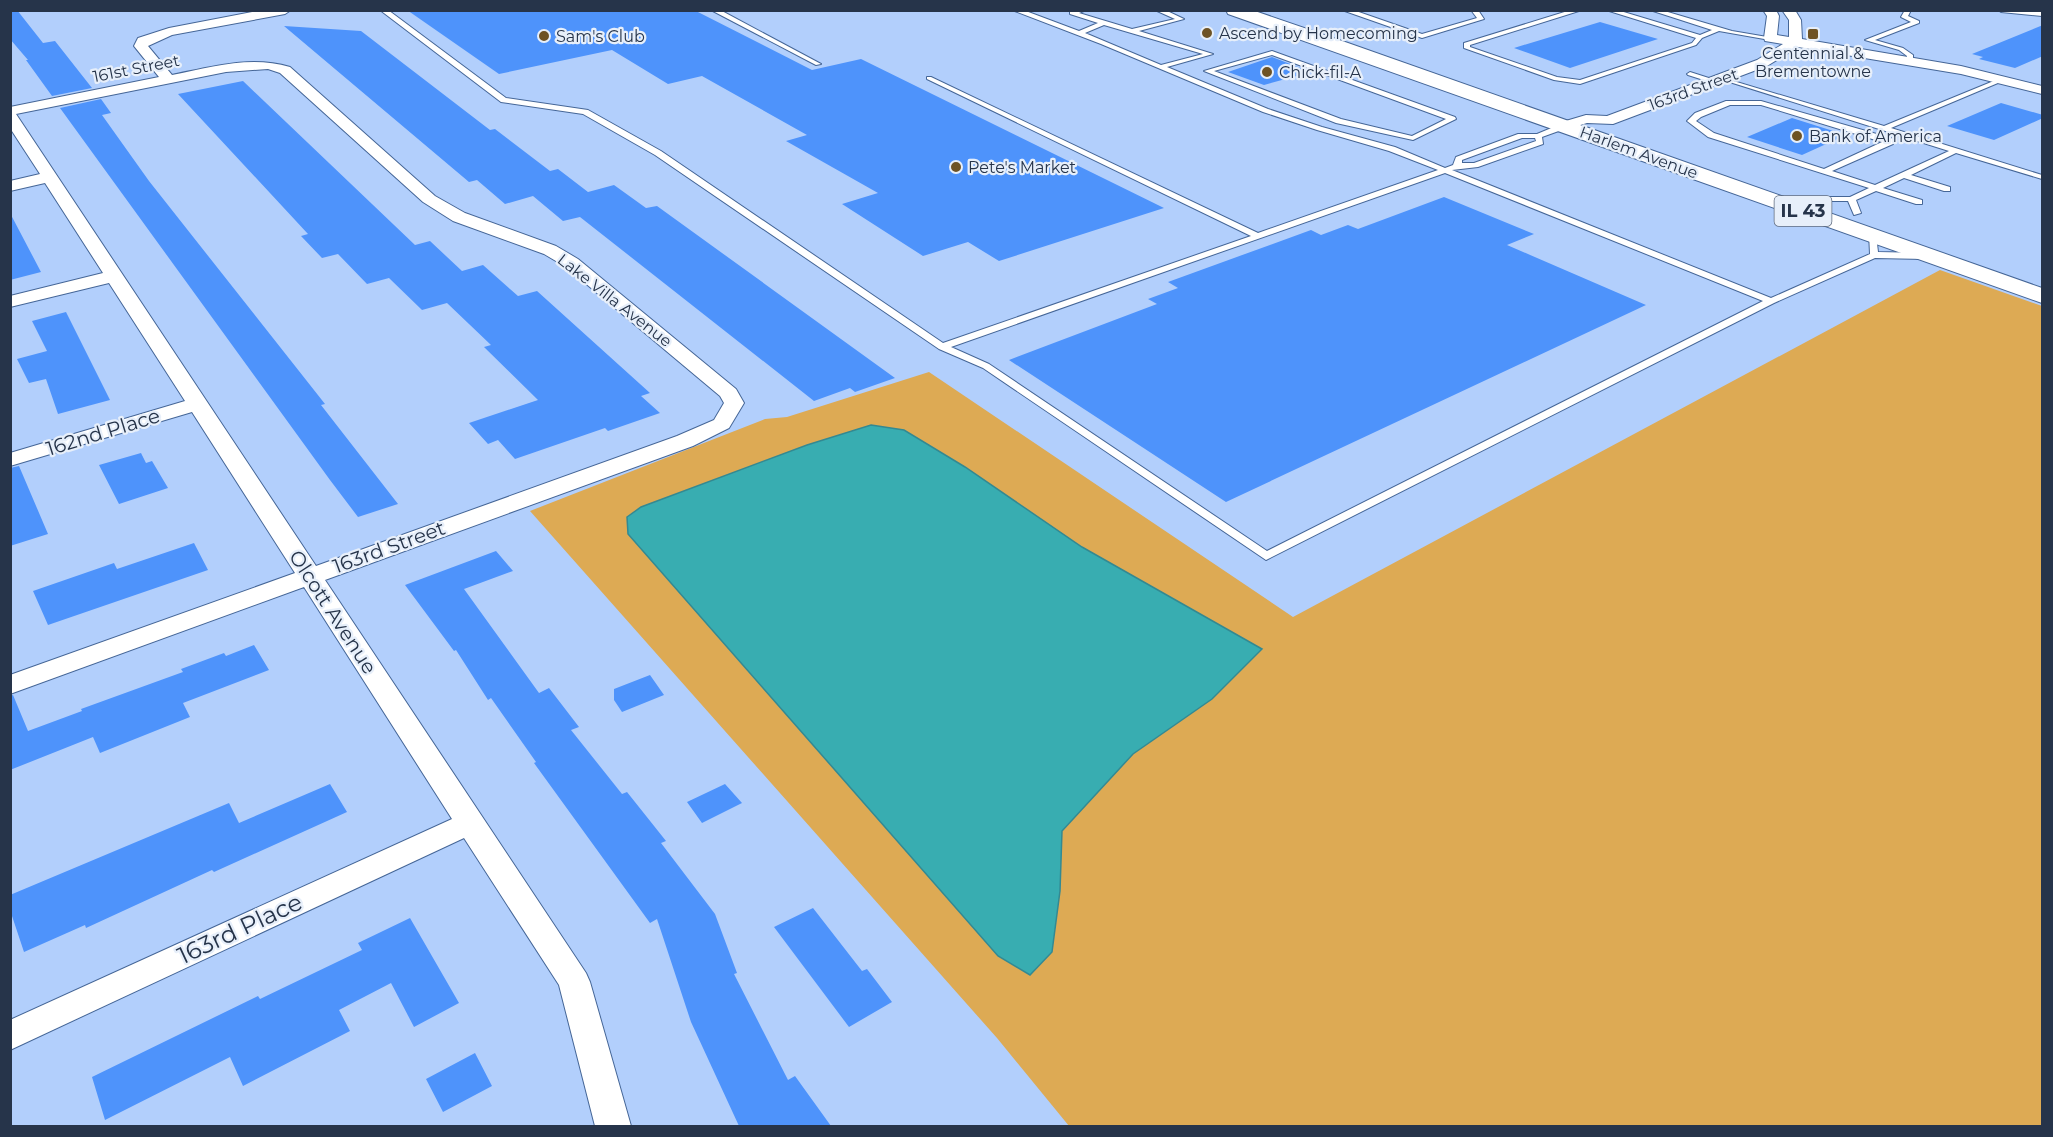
<svg xmlns="http://www.w3.org/2000/svg" width="2053" height="1137" viewBox="0 0 2053 1137" font-family="Montserrat,sans-serif">
  <style>
    .green { fill: #ddaa54; fill-rule: evenodd }
    .water { fill: #38adb1; stroke: #338992; stroke-width: 1.5 }
    .building { fill: #4e93fb }
    .lines { fill: none; stroke-linecap: round; stroke-linejoin: round }
    .lane-casing { stroke: #456697; stroke-width: 2 }
    .street-casing { stroke: #456697; stroke-width: 2 }
    .primary-casing { stroke: #456697; stroke-width: 2 }
    .lane { fill: #fff; fill-rule: evenodd }
    .street { fill: #fff; fill-rule: evenodd }
    .primary { fill: #fff; fill-rule: evenodd }
    .poi-dot { fill: #6e5325; stroke: #e7effa; stroke-width: 2 }
    .labels { text-anchor: middle; stroke-width: 4.5; stroke-linejoin: round; paint-order: stroke }
    .far-poi-label { font-size: 16px; fill: #26344a; stroke: #e7effa; text-anchor: start }
    .far-street-label { font-size: 16px; fill: #26344a; stroke: #e7effa }
    .shield { fill: #e7effa; stroke: #606c7f; stroke-width: 1.5 }
    .shield-label { font-size: 18px; font-weight: bold; fill: #26344a }
    .street-label { font-size: 20px; fill: #26344a; stroke: #e7effa }
    .near-street-label { font-size: 24px; fill: #26344a; stroke: #e7effa }
  </style>
  <rect width="100%" height="100%" fill="#b2cffc"/>
  <!-- green -->
  <path class="green" d="M1940,270L2042,306V1126H1069L997,1038L530,511L765,419L787,417L929,372L1293,617ZM904,430L965,467L1082,547L1212,699L1133,754L1062,831L1060,891L1052,952L1030,975L998,956L628,534Z"/>
  <!-- water -->
  <path class="water" d="M871,425L904,430L965,467L1082,547L1262,649L1212,699L1133,754L1062,831L1060,891L1052,952L1030,975L998,956L628,534L627,517L641,507L807,445Z"/>
  <!-- building -->
  <path class="building" d="M10,10H17L43,43L55,41L92,88L52,96L26,60H28L10,39Z
    M407,10H694L812,70L861,59L1164,208L999,261L968,242L923,256L842,204L878,193L786,141L807,135L702,76L668,84L612,50L499,74Z
    M1600,22L1658,39L1570,68L1514,48Z
    M2043,25V56L2015,68L1979,59L1983,57L1972,54Z
    M284,26L361,31L490,130L495,129L550,171L558,169L588,192L614,185L646,208L657,206L895,378L855,392L850,388L814,401L580,217L563,221L533,196L505,204L477,180L469,182Z
    M1272,57L1311,72L1264,85L1228,72Z
    M243,81L415,245L430,241L462,271L483,265L518,296L537,291L650,393L641,396L660,413L608,431L605,428L515,459L498,440L488,444L469,423L538,400L484,347L491,345L447,303L422,310L389,278L367,284L338,254L322,258L301,236L308,234L178,94Z
    M101,99L111,113L102,115L149,181L325,404L321,405L398,504L358,517L330,480L60,108Z
    M2001,103L2043,115V118L1994,140L1947,126Z
    M1792,118L1846,135L1802,155L1747,137Z
    M1444,197L1534,234L1507,245L1646,305L1226,502L1009,360L1157,304L1148,299L1178,288L1168,282L1311,230L1321,235L1348,225L1358,229Z
    M10,213L41,272L10,280Z
    M66,312L110,400L58,414L46,379L29,383L17,359L47,351L32,321Z
    M141,453L146,463L152,461L168,488L119,504L99,465Z
    M19,466L48,534L10,546V468Z
    M194,543L208,570L48,625L33,591L114,563L117,569Z
    M496,551L513,571L464,589L539,693L549,688L579,727L571,730L622,794L627,792L666,841L661,843L715,914L737,973L734,974L788,1080L795,1076L831,1126H739L691,1022L657,919L650,923L534,763L536,762L491,698L488,700L456,650L454,651L405,585Z
    M254,645L269,670L183,703L190,717L100,753L93,737L10,770V696L13,695L28,731L82,711L81,709L183,672L181,669L224,653L226,656Z
    M650,675L664,695L622,712L614,700V689Z
    M330,784L347,812L214,872L212,870L86,928L85,925L24,952L10,910V895L229,803L239,823Z
    M725,784L742,803L702,823L687,802Z
    M813,908L862,971L867,969L892,1002L849,1027L774,927Z
    M410,918L459,1003L414,1027L391,983L339,1010L350,1031L243,1086L230,1057L105,1120L92,1077L258,996L260,999L362,950L358,943Z
    M475,1053L492,1086L443,1112L426,1079Z"/>
  <g class="lines">
    <!-- lane casing -->
    <g class="lane-casing">
      <path id="lane" d="M380,10H388L506,98L588,110L661,151L943,343L1251,236L927,79V77H931L1258,233L1438,170L1389,151L1317,130L1263,112L1101,44L1012,10H1023L1079,31L1098,23L1070,14V12L1086,10L1079,13L1132,29L1175,19L1155,10H1165L1184,19L1139,31L1213,54L1167,67L1268,109L1322,127L1395,147L1445,168L1453,165L1456,157L1518,134H1537L1561,124H1567V128L1542,137L1543,144L1478,167L1452,170L1771,298L1870,254L1869,233L1876,235L1878,252L1925,253L1929,256L1925,259L1875,258L1774,303L1266,560L983,368L939,349L655,155L583,114L501,102ZM1104,25L1203,54L1161,65L1085,33ZM1522,138H1535L1536,141L1474,163H1462V160ZM1445,173L1763,301L1267,551L989,364L951,347Z
        M711,10H720L821,64L816,65Z
        M1342,10H1353L1422,34L1477,18L1471,10H1478L1484,19L1422,38Z
        M1571,10H1582L1470,45V47L1557,77L1580,80L1692,43L1696,38L1606,10H1617L1700,35L1712,30L1650,10H1661L1732,31L1773,38L1770,40L1719,31L1702,38L1696,45L1580,84L1554,80L1464,48V43Z
        M1905,10H1911L1908,16L1919,21V23L1875,40L1903,48L1913,55V61L1910,63L1907,61V56L1899,50L1865,40L1911,22L1901,17Z
        M1998,10L2042,12V16L2001,12Z
        M1272,51L1455,117L1456,119L1413,140L1336,123L1204,71ZM1272,55L1446,119L1412,136L1341,119L1214,71Z
        M1690,72L1715,80L1716,81L1713,83L1688,75L1687,74Z
        M1720,77L1884,126L2001,78H2005V80L1891,128L2042,175V179L1956,153L1911,175L1950,187V191H1944L1904,178L1883,188L1922,200V204H1916L1876,191L1856,200L1861,213L1854,215L1848,201H1816L1812,199L1816,197H1850L1869,188L1708,137L1687,121L1695,113L1726,101H1761L1894,139L1893,144L1832,171L1875,185L1949,151L1720,79ZM1730,105H1761L1882,142L1824,169L1714,133L1696,121L1701,117Z"/>
    </g>
    <!-- street casing -->
    <g class="street-casing">
      <path id="street" d="M263,10H291L285,14L172,35L148,46L172,75C211,67 251,55 290,67L435,196L465,213L556,246L578,259L736,389L744,403L729,428L693,446L325,580L586,973L590,982L631,1126H595L559,985L464,838L10,1050V1020L452,819L304,587L10,694V675L295,573L192,412L10,466V453L185,401L109,283L10,307V296L103,273L45,183L10,191V181L40,174L10,128V107L159,77L134,46L138,38L169,28ZM268,69L280,73L423,202L453,221L544,254L566,267L720,396L724,403L714,420L677,436L316,566L16,114L226,72Z
        M1763,10H1776L1779,16L1777,35L1789,37V20L1782,10H1795L1801,20L1802,39L1961,66L2042,86V94L1961,74L1798,47L1767,66L1613,124L1587,123L1564,130L1557,126L1559,123L1586,115L1607,116L1757,60L1783,44L1765,41L1764,38L1767,16Z"/>
    </g>
    <!-- primary casing -->
    <g class="primary-casing">
      <path id="primary" d="M1226,10H1252L1348,43L2042,288V303L1228,14Z"/>
    </g>
    <!-- lane -->
    <use href="#lane" class="lane"/>
    <!-- street -->
    <use href="#street" class="street"/>
    <!-- primary -->
    <use href="#primary" class="primary"/>
  </g>
  <!-- markers -->
  <g class="poi-dot">
    <circle cx="1207" cy="33" r="6"/>
    <rect x="1807" y="28" width="12" height="12" rx="3"/>
    <circle cx="544" cy="36" r="6"/>
    <circle cx="1267" cy="72" r="6"/>
    <circle cx="1797" cy="136" r="6"/>
    <circle cx="956" cy="167" r="6"/>
  </g>
  <g class="labels">
    <!-- far-poi labels -->
    <g class="far-poi-label">
      <text x="1219" y="39">Ascend by Homecoming</text>
      <text x="556" y="42">Sam's Club</text>
      <text x="1813" y="59" text-anchor="middle">Centennial &amp;<tspan x="1813" dy="18">Brementowne</tspan></text>
      <text x="1279" y="78">Chick-fil-A</text>
      <text x="1809" y="142">Bank of America</text>
      <text x="968" y="173">Pete's Market</text>
    </g>
    <!-- far-street labels -->
    <g class="far-street-label">
      <text transform="translate(136 68) rotate(-11)" y="6">161st Street</text>
      <text transform="translate(1693 89) rotate(-20)" y="6">163rd Street</text>
      <text transform="translate(1639 152) rotate(20)" y="6">Harlem Avenue</text>
      <text transform="translate(615 300) rotate(38)" y="6">Lake Villa Avenue</text>
    </g>
    <!-- shield labels -->
    <rect class="shield" x="1774.5" y="196" width="57" height="30" rx="4.5"/>
    <g class="shield-label">
      <text x="1803" y="217">IL 43</text>
    </g>
    <!-- street labels -->
    <g class="street-label">
      <text transform="translate(103 432) rotate(-17)" y="7">162nd Place</text>
      <text transform="translate(389 547) rotate(-20)" y="7">163rd Street</text>
      <text transform="translate(333 612) rotate(57)" y="7">Olcott Avenue</text>
    </g>
    <!-- near-street labels -->
    <g class="near-street-label">
      <text transform="translate(240 929) rotate(-25)" y="8">163rd Place</text>
    </g>
  </g>
  <!-- border -->
  <rect width="2053" height="1137" fill="none" stroke="#26344a" stroke-width="24"/>
</svg>
